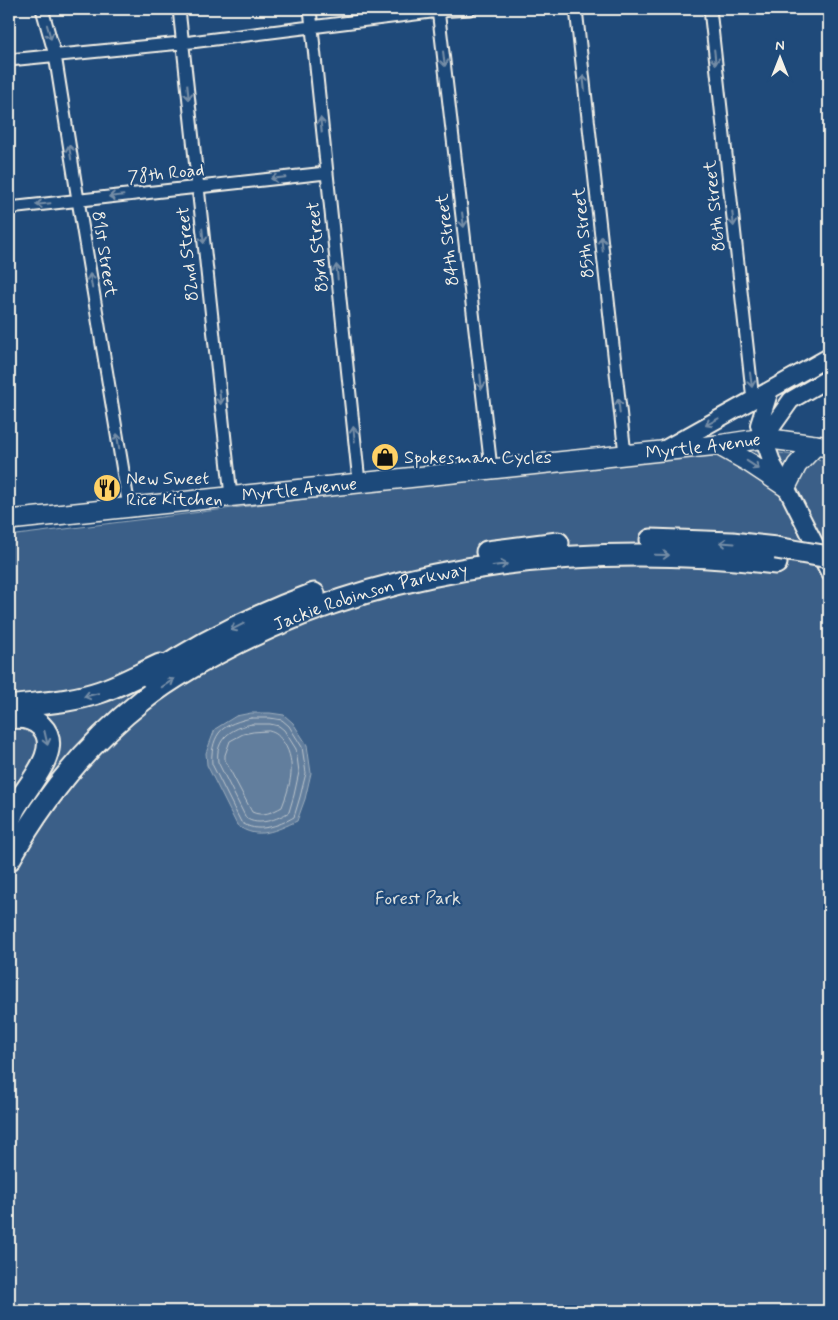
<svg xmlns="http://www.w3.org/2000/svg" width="838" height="1320" viewBox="0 0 838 1320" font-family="Mynerve,sans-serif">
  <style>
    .green { fill: #3a5f88; stroke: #97a8b8 }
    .water { fill: #627e9d; stroke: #9cacbb }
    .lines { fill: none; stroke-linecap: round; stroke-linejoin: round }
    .shore { stroke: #bac3ca; stroke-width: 1 }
    .minor-casing { stroke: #f4f1e8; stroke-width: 15 }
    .secondary-casing { stroke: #f4f1e8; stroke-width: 20 }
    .primary-casing { stroke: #f4f1e8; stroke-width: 22 }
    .motorway-casing { stroke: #f4f1e8; stroke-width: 25 }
    .minor { stroke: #1f4a7a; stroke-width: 11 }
    .secondary { stroke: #1f4a7a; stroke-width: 16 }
    .primary { stroke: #1f4a7a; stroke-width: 19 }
    .motorway { stroke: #1f4a7a; stroke-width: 21 }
    .motorway-bridge-casing { stroke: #f4f1e8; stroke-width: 25; stroke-linecap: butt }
    .motorway-bridge { stroke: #1f4a7a; stroke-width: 21 }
    .oneway { stroke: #748da6 }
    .labels { text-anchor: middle; stroke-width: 4.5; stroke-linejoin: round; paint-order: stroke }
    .street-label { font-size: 18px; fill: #f4f1e8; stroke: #1f4a7a }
    .poi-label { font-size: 18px; fill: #f4f1e8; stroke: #1f4a7a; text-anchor: start }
    .park-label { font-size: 18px; fill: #e1e2de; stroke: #1f4a7a }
  </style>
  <rect width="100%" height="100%" fill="#1f4a7a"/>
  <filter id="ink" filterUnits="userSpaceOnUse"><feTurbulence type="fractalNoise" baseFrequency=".02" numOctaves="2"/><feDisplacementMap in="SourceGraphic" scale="10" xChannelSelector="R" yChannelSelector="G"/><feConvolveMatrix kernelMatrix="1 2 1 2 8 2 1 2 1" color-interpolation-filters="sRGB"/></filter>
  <g filter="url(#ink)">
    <!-- green -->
    <path class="green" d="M761,450L829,461V1311H9V536L625,459Z"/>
    <!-- water -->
    <path class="water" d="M251,713H270L284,715L293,723L307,745L311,773L305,799L297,821C277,830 257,841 237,825L207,765L206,753L215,729L236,716Z"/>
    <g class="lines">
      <!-- shore -->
      <path class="shore" d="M251,718H270L282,720L289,726L302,747L306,773L300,797L294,817C279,826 256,834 241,822L212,764C211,754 213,741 219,733C224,725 242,720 251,718Z
        M252,724H270L279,726L284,730L296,749L299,772L294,795L289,812C278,819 258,827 246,818L218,762C215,739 231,728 252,724Z
        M269,731C277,733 279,736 284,743C297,763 290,786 282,807C273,812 262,817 252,812L229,768L225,760V755L230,741L243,734L253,732Z"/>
      <!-- minor casing -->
      <g class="minor-casing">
        <path id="minor" d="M42,9L55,55L78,200L129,507
          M179,9L231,496
          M310,9L359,482
          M438,9L491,468
          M576,9L625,454
          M710,9L753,400
          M9,60L191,42L439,11L470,9
          M9,208L326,173"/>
      </g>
      <!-- secondary casing -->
      <g class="secondary-casing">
        <path id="secondary" d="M770,390L759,425L773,465L786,487L829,572
          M764,438L791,400L829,378
          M663,450L829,357"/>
      </g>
      <!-- primary casing -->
      <g class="primary-casing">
        <g id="primary">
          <path d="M718,445L750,463L786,487L797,465L816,445"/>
          <path id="s1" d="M9,520L718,445L764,438L829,447"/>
        </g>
      </g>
      <!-- motorway casing -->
      <g class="motorway-casing">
        <g id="motorway">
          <path d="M651,540L732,543L776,548"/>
          <path d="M487,552L558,543"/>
          <path d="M150,677C201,642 256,615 314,594"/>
          <path d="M9,707C39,703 71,702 100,692C121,685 140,674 160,665"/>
          <path d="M9,718C21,716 32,717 41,726C64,748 28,785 17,804C13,810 11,816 9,822"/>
          <path id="s2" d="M9,860C43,799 87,744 143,700C172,677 204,660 237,643C402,560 594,542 776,563"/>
        </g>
      </g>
      <!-- minor -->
      <use href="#minor" class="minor"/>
      <!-- secondary -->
      <use href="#secondary" class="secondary"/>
      <!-- primary -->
      <use href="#primary" class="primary"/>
      <!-- motorway -->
      <use href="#motorway" class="motorway"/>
      <!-- motorway-bridge casing -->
      <g class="motorway-bridge-casing">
        <path id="motorway-bridge" d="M776,548L829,557"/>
      </g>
      <!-- motorway-bridge -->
      <use href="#motorway-bridge" class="motorway-bridge"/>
    </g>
    <!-- one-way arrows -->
    <defs><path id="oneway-shaft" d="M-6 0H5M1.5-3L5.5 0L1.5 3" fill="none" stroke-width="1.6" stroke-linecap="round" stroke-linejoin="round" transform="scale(1.25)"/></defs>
    <g class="oneway">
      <use href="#oneway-shaft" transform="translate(49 32) rotate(74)"/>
      <use href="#oneway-shaft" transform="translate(715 57) rotate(84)"/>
      <use href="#oneway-shaft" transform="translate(444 59) rotate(83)"/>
      <use href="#oneway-shaft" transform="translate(584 83) rotate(-96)"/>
      <use href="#oneway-shaft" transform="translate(188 92) rotate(84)"/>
      <use href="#oneway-shaft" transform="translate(321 125) rotate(-96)"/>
      <use href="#oneway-shaft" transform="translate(70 152) rotate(-99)"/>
      <use href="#oneway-shaft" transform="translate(278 178) rotate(174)"/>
      <use href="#oneway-shaft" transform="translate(116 196) rotate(174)"/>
      <use href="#oneway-shaft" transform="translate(43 204) rotate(174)"/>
      <use href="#oneway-shaft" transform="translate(733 219) rotate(84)"/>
      <use href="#oneway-shaft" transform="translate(463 220) rotate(83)"/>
      <use href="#oneway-shaft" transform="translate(203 236) rotate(84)"/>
      <use href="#oneway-shaft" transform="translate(602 244) rotate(-96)"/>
      <use href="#oneway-shaft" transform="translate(337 272) rotate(-96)"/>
      <use href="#oneway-shaft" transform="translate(91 281) rotate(-99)"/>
      <use href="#oneway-shaft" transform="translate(751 380) rotate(82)"/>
      <use href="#oneway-shaft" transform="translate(481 382) rotate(84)"/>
      <use href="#oneway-shaft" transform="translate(220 397) rotate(84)"/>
      <use href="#oneway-shaft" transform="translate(619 406) rotate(-96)"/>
      <use href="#oneway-shaft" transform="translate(712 422) rotate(151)"/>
      <use href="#oneway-shaft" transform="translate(354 434) rotate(-96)"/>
      <use href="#oneway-shaft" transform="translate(118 441) rotate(-99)"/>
      <use href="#oneway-shaft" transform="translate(753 465) rotate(33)"/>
      <use href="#oneway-shaft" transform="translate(727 543) rotate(-176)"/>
      <use href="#oneway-shaft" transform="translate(662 555) rotate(1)"/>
      <use href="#oneway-shaft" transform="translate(500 565) rotate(-7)"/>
      <use href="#oneway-shaft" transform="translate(237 627) rotate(153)"/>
      <use href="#oneway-shaft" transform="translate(168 683) rotate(-33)"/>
      <use href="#oneway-shaft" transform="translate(91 695) rotate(166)"/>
      <use href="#oneway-shaft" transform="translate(46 738) rotate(77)"/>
    </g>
  </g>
  <!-- icons -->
  <defs>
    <g id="shop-disc" transform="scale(1.4375)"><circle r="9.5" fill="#ffd166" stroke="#1f4a7a"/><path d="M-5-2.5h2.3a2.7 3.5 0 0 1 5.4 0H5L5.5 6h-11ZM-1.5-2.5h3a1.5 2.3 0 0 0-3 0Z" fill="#111"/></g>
    <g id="restaurant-disc" transform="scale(1.4375)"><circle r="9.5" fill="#ffd166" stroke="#1f4a7a"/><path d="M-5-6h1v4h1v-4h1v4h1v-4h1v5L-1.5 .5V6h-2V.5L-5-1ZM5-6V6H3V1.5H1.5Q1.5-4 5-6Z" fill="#111"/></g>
  </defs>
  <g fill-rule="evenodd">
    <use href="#shop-disc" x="385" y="457"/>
    <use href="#restaurant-disc" x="107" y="488"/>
  </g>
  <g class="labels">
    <!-- street labels -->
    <g class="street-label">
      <text transform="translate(166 173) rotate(-6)" y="6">78th Road</text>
      <text transform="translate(714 206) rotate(-96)" y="6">86th Street</text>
      <text transform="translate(583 233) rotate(-96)" y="6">85th Street</text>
      <text transform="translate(447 240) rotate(-97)" y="6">84th Street</text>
      <text transform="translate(317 247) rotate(-96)" y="6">83rd Street</text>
      <text transform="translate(105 254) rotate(81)" y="6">81st Street</text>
      <text transform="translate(187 254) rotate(-96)" y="6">82nd Street</text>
      <text dy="6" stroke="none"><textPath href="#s1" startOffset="698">Myrtle Avenue</textPath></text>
      <text dy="6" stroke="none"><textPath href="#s1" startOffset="292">Myrtle Avenue</textPath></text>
      <text dy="6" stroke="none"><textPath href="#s2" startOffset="462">Jackie Robinson Parkway</textPath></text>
    </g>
    <!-- poi labels -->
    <g class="poi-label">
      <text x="404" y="463">Spokesman Cycles</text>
      <text x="126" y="484">New Sweet<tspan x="126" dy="21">Rice Kitchen</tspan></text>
    </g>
    <!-- park labels -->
    <g class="park-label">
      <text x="418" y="904">Forest Park</text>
    </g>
  </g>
  <!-- margin -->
  <rect width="838" height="1320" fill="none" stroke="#1f4a7a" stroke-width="30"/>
  <rect x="15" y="15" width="808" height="1290" fill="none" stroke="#f4f1e8" stroke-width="2" filter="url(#ink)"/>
  <!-- north arrow -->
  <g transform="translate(780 58)" stroke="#1f4a7a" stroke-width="4" paint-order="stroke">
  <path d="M0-4L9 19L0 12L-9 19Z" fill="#f4f1e8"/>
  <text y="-8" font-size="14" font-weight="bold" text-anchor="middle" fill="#f4f1e8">N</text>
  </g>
</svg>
